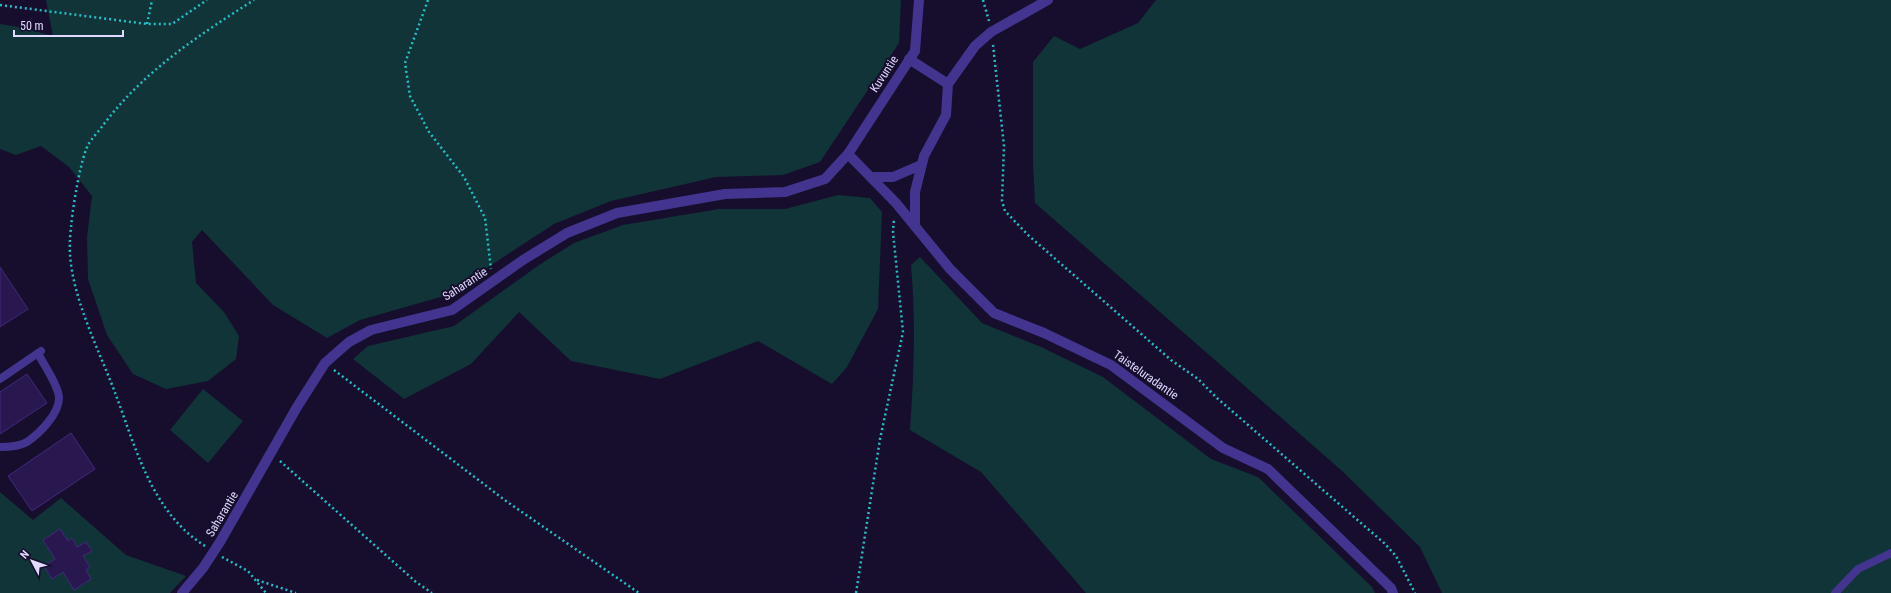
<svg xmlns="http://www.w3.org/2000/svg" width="1891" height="593" viewBox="0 0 1891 593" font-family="'Roboto Condensed',sans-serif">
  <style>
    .green { fill: #103437 }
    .building { fill: #29184f; stroke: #42287d }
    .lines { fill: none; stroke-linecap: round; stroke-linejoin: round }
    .path { stroke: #23c0c9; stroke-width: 2.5; stroke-dasharray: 2 3; stroke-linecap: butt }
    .service { stroke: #42348f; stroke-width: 8 }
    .minor { stroke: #42348f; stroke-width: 10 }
    .tertiary { stroke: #42348f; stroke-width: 10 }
    .labels { text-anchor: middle; stroke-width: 4; stroke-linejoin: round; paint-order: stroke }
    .street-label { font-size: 12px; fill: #e1d9ff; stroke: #160e2c }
  </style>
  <rect width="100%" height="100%" fill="#160e2c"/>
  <!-- green -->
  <path class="green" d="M46,0H901L899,43L820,162L783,175L716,177L611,201L554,224L444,296L360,320L327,338L273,305L202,230L192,242L196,283L224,312L239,336L236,359L208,381L166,389L133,374L107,335L88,279L87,237L92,196L69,167L41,146L16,155L0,149V24L19,27L53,36Z
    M1156,0H1891V593H1442L1420,547L1341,470L1035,203L1033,163V62L1054,36L1080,49L1138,23Z
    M838,195L870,198L882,212L878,309L847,367L832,384L758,341L660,379L571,361L519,312L471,364L404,399L353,359L368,346L454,326L539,265L574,243L623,225L719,209H785Z
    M920,257L982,323L1041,347L1103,377L1211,459L1258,477L1372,587L1375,593H1086L981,472L910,430C914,373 916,322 911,265Z
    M203,389L243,421L208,463L170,430Z
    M0,492L33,520L61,498L126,555L186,576L170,593H0Z"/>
  <!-- building -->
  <path class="building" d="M0,267L28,309L0,327Z
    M27,374L47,403L0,434V392Z
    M71,433L95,469L32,511L8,476Z
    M60,529L68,541L72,538L77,547L86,542L92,551L83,556L90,567L86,570L91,579L74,590L63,572L52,579L44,566L55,559L43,540Z"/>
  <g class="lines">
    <!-- path -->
    <path class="path" d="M428,0L405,63L410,96L429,132L464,177L485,218L491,269
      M983,0L989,21
      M0,5L147,24H172L207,0
      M147,24L152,0
      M993,45L1004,146L1002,201L1005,211L1028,235L1171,360L1198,379L1217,398L1384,543L1396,556L1415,593
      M334,370L506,501L639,593
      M280,461L416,582L432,593
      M205,546C153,513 137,452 117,398C101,354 72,299 70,253C68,232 79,163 88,145C92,138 99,131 104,124C144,71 199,35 254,0
      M222,557L248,571L266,593
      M257,580L296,593
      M856,593L880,439L903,332L893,232L894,218"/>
    <!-- service -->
    <path class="service" d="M0,379L41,351
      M0,447C8,447 20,446 27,442C40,433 59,414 59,398C59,386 43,364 38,353
      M1835,593L1858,569L1891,553"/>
    <!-- minor -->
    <path class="minor" d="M909,59L948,84
      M948,84L975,46L991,32L1048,0
      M871,177H893L921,165
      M915,226V192L924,156L946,115L948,84"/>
    <!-- tertiary -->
    <path class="tertiary" d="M848,154L896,203L950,269L994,313L1044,333L1111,365L1223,448L1268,469L1391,588L1393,593
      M182,593L203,568L220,542L297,407L325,363L349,342L371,330L452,310L523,260L567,233L617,213L725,194L785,192L825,179L848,154L915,51L919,0"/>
  </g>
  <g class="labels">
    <!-- street labels -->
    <g class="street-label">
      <text transform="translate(884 74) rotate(-57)" y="4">Kuvuntie</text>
      <text transform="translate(465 284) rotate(-33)" y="4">Saharantie</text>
      <text transform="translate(1146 375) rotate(35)" y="4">Taisteluradantie</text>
      <text transform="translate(222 514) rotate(-59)" y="4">Saharantie</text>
    </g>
  </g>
  <!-- north arrow -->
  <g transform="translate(32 561) rotate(311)" stroke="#160e2c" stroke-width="3" paint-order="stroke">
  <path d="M0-3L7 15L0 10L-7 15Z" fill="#e1d9ff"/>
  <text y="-6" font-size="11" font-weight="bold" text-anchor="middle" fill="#e1d9ff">N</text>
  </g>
  <!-- scale -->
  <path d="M14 30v6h109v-6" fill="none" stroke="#e1d9ff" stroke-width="2"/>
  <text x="20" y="30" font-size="12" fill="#e1d9ff" stroke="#160e2c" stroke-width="3" paint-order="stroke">50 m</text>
</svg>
